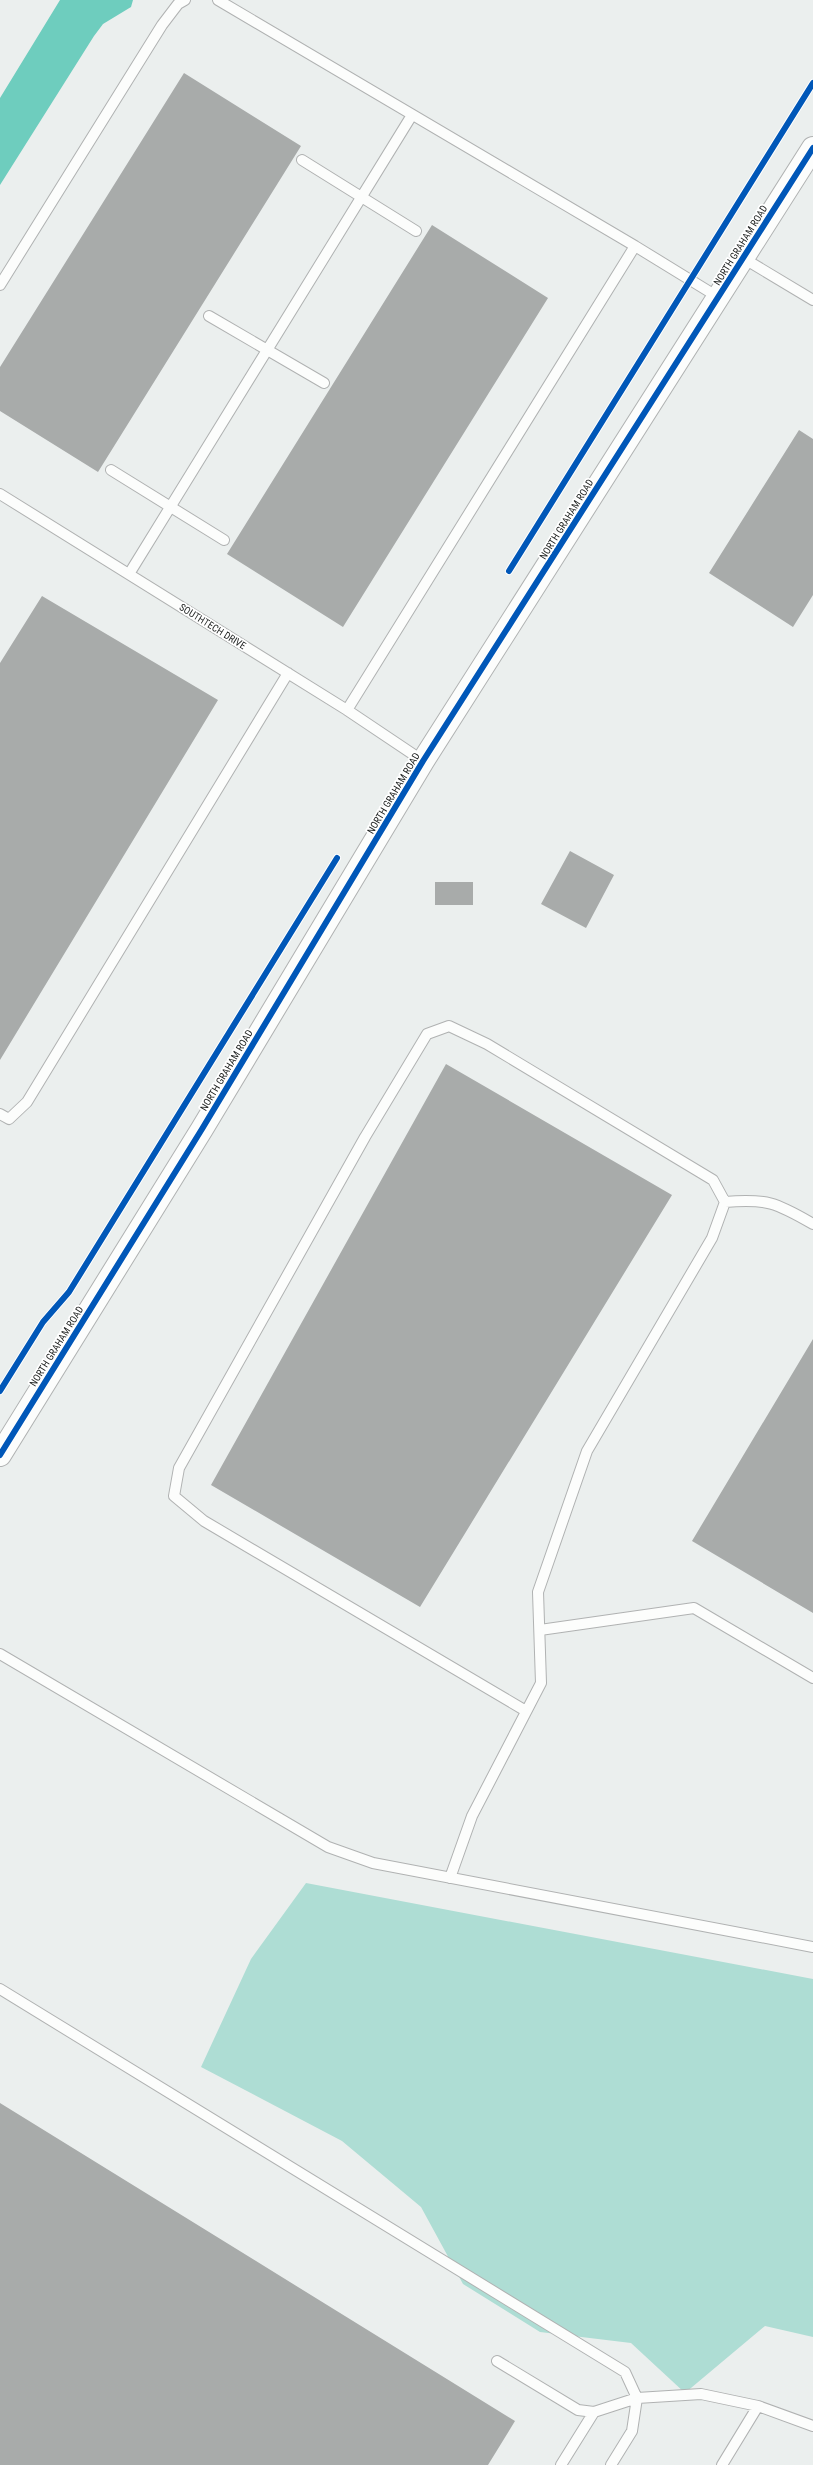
<svg xmlns="http://www.w3.org/2000/svg" width="813" height="2465" viewBox="0 0 813 2465" font-family="'Roboto Condensed',sans-serif">
  <style>
    .green { fill: #aeddd4 }
    .water { fill: #6ecdbe }
    .building { fill: #a8abaa }
    .lines { fill: none; stroke-linecap: round; stroke-linejoin: round }
    .service-casing { stroke: #b0b2b2; stroke-width: 12 }
    .tertiary-casing { stroke: #b0b2b2; stroke-width: 24 }
    .service { stroke: #fcfdfc; stroke-width: 10 }
    .tertiary { stroke: #fcfdfc; stroke-width: 22 }
    .cycleway-casing { stroke: #fff; stroke-width: 8 }
    .cycleway { stroke: #0057b8; stroke-width: 6 }
    .labels { text-anchor: middle; stroke-width: 3.5; stroke-linejoin: round; paint-order: stroke }
    .street-label { font-size: 10px; fill: #202322; stroke: #fff }
  </style>
  <rect width="100%" height="100%" fill="#ebefee"/>
  <!-- green -->
  <path class="green" d="M306,1883L813,1979V2337L765,2326L685,2393L631,2343L540,2332L463,2284L421,2207L342,2141L201,2067L251,1959Z"/>
  <!-- water -->
  <path class="water" d="M60,0H133L131,7L103,24L94,36L0,185V98Z"/>
  <!-- building -->
  <path class="building" d="M184,73L301,146L98,472L0,411V367Z
    M432,225L548,298L343,627L227,554Z
    M799,430L813,439V595L793,627L709,573Z
    M42,596L218,700L0,1060V663Z
    M570,851L614,875L586,928L541,904Z
    M435,882H473V905H435Z
    M446,1064L672,1195L420,1607L211,1485Z
    M813,1339V1613L692,1541Z
    M0,2103L515,2421L488,2465H0Z"/>
  <g class="lines">
    <!-- service casing -->
    <g class="service-casing">
      <path id="service" d="M218,0L635,246L347,710
        M302,160L416,231
        M635,246L718,297
        M743,258L813,300
        M0,285L162,25L178,4L185,0
        M209,316L324,383
        M111,470L224,540
        M0,494L347,710L423,761
        M129,574L412,115
        M0,1114L9,1119L27,1102L288,673
        M725,1202C766,1198 777,1203 813,1224
        M540,1630L694,1608L813,1678
        M0,1654L328,1847L373,1863L813,1947
        M450,1878L472,1816L541,1683L538,1592L587,1451L712,1238L725,1202L713,1180L487,1044L449,1026L427,1034L365,1137L179,1468L174,1496L204,1521L526,1711
        M0,1989L625,2372L637,2398L632,2431L611,2465
        M497,2361L578,2410L594,2412
        M561,2465L594,2412L637,2398L701,2394L758,2406L813,2426
        M722,2465L758,2406"/>
    </g>
    <!-- tertiary casing -->
    <g class="tertiary-casing">
      <path id="tertiary" d="M0,1455L202,1129L423,761L813,148"/>
    </g>
    <!-- service -->
    <use href="#service" class="service"/>
    <!-- tertiary -->
    <use href="#tertiary" class="tertiary"/>
    <!-- cycleway casing -->
    <g class="cycleway-casing">
      <path id="cycleway" d="M509,571L813,83
        M0,1391L43,1322L69,1292L337,858
        M0,1455L202,1129L423,761L813,148"/>
    </g>
    <!-- cycleway -->
    <use href="#cycleway" class="cycleway"/>
  </g>
  <g class="labels">
    <!-- street labels -->
    <g class="street-label">
      <text transform="translate(740 245) rotate(-58)" y="4">NORTH GRAHAM ROAD</text>
      <text transform="translate(566 519) rotate(-58)" y="4">NORTH GRAHAM ROAD</text>
      <text transform="translate(213 626) rotate(32)" y="4">SOUTHTECH DRIVE</text>
      <text transform="translate(393 793) rotate(-59)" y="4">NORTH GRAHAM ROAD</text>
      <text transform="translate(226 1070) rotate(-59)" y="4">NORTH GRAHAM ROAD</text>
      <text transform="translate(56 1346) rotate(-58)" y="4">NORTH GRAHAM ROAD</text>
    </g>
  </g>
</svg>
